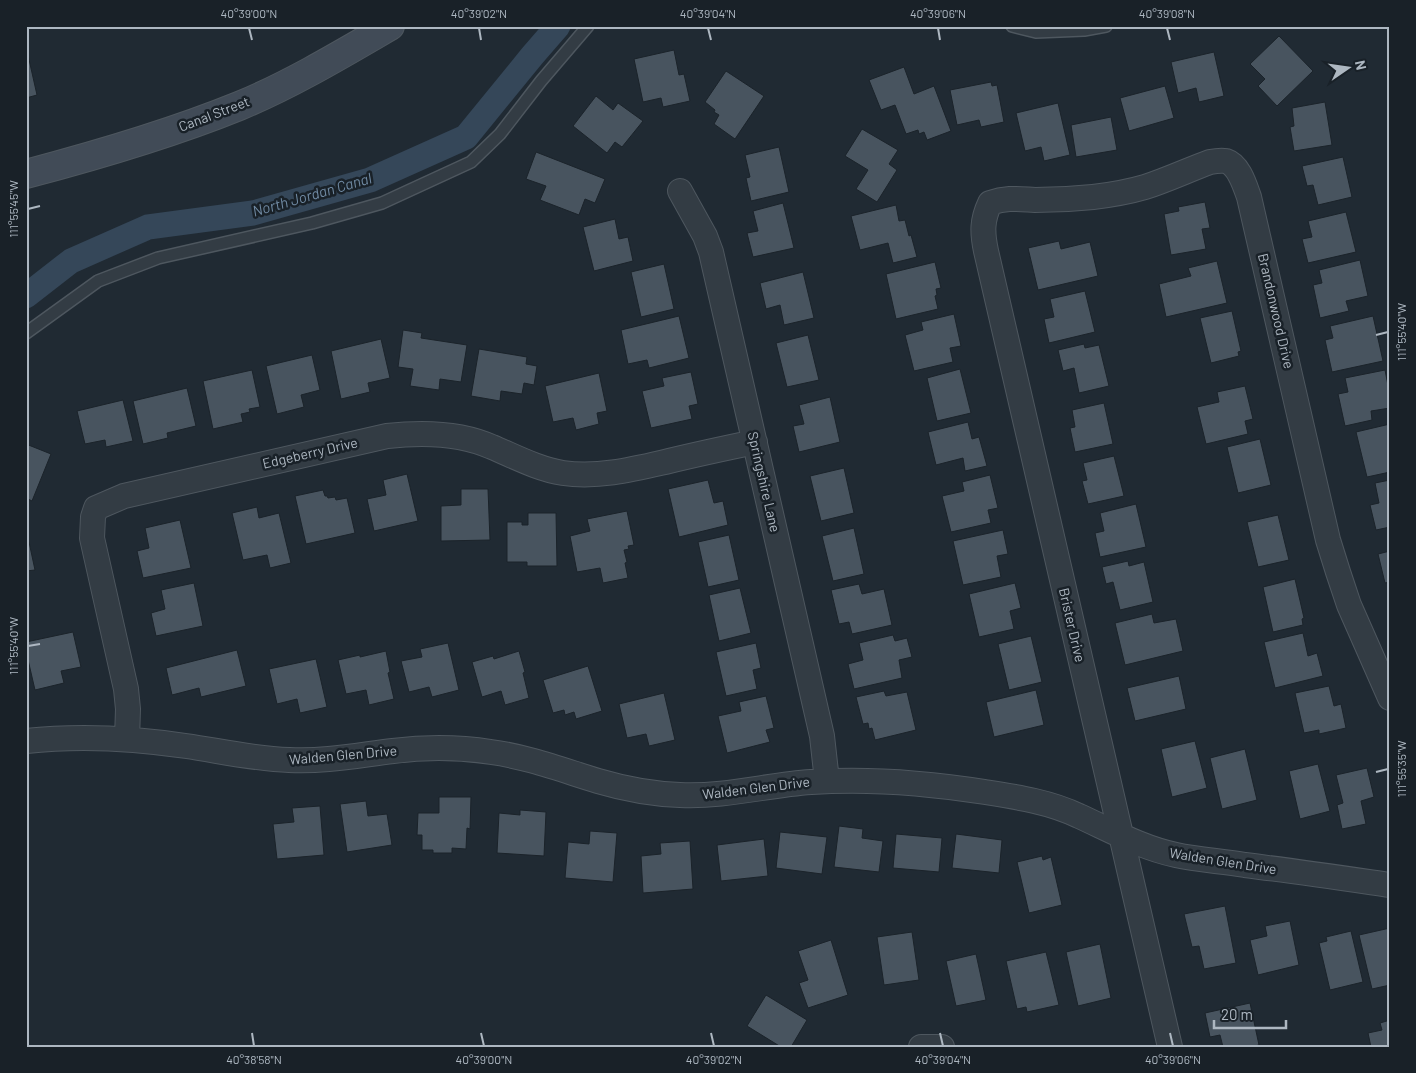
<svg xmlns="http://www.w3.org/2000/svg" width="1416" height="1073" viewBox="0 0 1416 1073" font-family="Barlow,sans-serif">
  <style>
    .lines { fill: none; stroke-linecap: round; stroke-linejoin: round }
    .canal { stroke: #354759; stroke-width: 25 }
    .building { fill: #48545f; stroke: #1b232a }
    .lane-casing { stroke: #4e575f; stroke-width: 14 }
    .street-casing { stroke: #4e575f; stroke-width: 26 }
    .secondary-casing { stroke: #4e575f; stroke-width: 30 }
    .lane { stroke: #333c44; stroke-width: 11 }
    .street { stroke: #333c44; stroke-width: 24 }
    .secondary { stroke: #414b57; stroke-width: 28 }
    .ticks { fill: none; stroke: #adb7c1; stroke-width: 2 }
    .labels { text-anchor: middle; stroke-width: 5; stroke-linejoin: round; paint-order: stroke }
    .street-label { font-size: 14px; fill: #adb7c1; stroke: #192128 }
    .water-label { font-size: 15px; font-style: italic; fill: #708aa3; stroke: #192128 }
    .neatline { fill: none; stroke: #adb7c1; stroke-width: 2 }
    .ticks-label { font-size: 12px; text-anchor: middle; fill: #adb7c1 }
  </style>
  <rect width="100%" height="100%" fill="#202a33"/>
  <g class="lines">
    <!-- canal -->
    <path class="canal" d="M26,296L71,261L148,227L253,213L370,180L466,137L532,56L558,26"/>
  </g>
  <!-- building -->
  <path class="building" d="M1279,36L1313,71L1277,106L1258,86L1265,79L1250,64Z
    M674,50L679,75L684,74L690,101L663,107L661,98L643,102L634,59Z
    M1214,52L1224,96L1199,102L1196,88L1178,93L1171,62Z
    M26,55H28L37,95L26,98Z
    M904,67L914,94L934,86L951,131L927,140L924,132L919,134L918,130L906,134L895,105L881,110L869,80Z
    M726,71L764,96L735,139L714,124L719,115L714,112L715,110L705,102Z
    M991,82L992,86L997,85L1004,122L981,127L979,120L957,125L950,90Z
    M1165,86L1174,118L1129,131L1120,98Z
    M596,96L613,110L618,103L643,121L622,147L615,142L607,153L573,126Z
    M1325,102L1332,145L1294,151L1290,127L1294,126L1292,108Z
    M1058,103L1070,155L1044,161L1041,147L1025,151L1016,113Z
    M1111,117L1117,150L1076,157L1071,125Z
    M862,129L898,150L889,164L897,170L877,202L856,189L868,170L845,156Z
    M779,147L789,192L751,201L746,178L750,177L745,155Z
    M536,152L605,179L595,203L585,199L579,215L540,200L546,186L526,179Z
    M1343,157L1352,197L1318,205L1313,185L1307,186L1302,166Z
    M1205,202L1210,228L1202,229L1206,249L1171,255L1164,214L1179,211L1178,207Z
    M783,203L794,248L753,257L747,233L758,231L753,211Z
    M896,205L899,221L905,220L909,236L911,235L917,257L893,263L888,243L860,250L851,216Z
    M1346,212L1356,252L1308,263L1302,239L1312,237L1308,221Z
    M615,219L619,239L628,237L633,261L594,271L583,227Z
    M1059,241L1061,249L1090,242L1098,276L1038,290L1028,248Z
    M1360,260L1368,296L1346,301L1349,311L1320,318L1313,285L1322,283L1319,270Z
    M1217,261L1227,303L1166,317L1159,284L1191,276L1188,268Z
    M935,262L941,288L936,289L937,295L935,296L938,309L896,319L886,274Z
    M664,264L674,309L641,317L631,272Z
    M803,272L814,318L784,325L780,305L766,309L760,283Z
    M1085,291L1095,332L1049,343L1044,319L1054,317L1050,299Z
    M1232,311L1241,351L1238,352L1239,356L1211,363L1200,318Z
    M954,314L961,346L950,348L953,362L914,371L905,335L923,330L921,322Z
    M679,316L689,358L649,368L647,360L628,364L621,330Z
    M1373,316L1383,361L1332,372L1325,340L1333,338L1330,326Z
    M403,330L422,333L421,338L467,345L461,382L440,379L439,390L410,386L413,369L398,367Z
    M808,335L819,380L787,387L776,343Z
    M381,339L390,378L368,383L370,392L341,399L331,351Z
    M1084,344L1085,348L1099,345L1109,386L1079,393L1074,368L1063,371L1058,350Z
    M479,349L527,357L526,364L537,366L534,385L524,383L522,394L501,391L500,401L471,396Z
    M312,355L320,390L301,395L304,407L277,414L266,366Z
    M960,369L971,413L937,421L927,378Z
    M252,370L260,407L249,409L250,412L241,414L243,422L213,429L203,381Z
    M1385,370L1390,396V408L1371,411L1372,420L1345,426L1338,394L1348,392L1345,378Z
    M691,372L698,404L689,406L692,419L651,428L642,391L664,386L662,378Z
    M599,373L607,411L597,413L599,424L576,430L573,418L553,422L545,386Z
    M1245,386L1253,419L1245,421L1248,434L1206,444L1197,407L1219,402L1217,392Z
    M187,388L196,426L167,433L168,438L143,444L133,401Z
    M830,397L840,442L799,452L793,426L804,424L799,405Z
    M123,400L133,441L106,447L105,440L85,444L77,411Z
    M1104,403L1113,444L1075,452L1070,428L1075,427L1072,410Z
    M968,422L972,439L979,437L987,466L965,471L963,458L936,465L928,432Z
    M1390,424V472L1367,477L1356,432Z
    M1260,439L1271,485L1238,493L1227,447Z
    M26,444L51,454L32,501L26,498Z
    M1114,456L1124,496L1088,504L1082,481L1087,480L1083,463Z
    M844,468L854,513L821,521L810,476Z
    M407,474L418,521L374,531L367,499L386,495L383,480Z
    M990,475L998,508L988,510L991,523L951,532L942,496L964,491L962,482Z
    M708,480L714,503L723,501L728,525L679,537L668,489Z
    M1390,480V527L1376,530L1370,505L1379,503L1375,483Z
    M461,489H488L490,540L441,541V506L461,505Z
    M323,490L325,496H327L328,498L335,497L336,500L347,498L355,533L306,544L295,496Z
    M1136,504L1146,547L1100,557L1095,533L1104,531L1100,513Z
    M257,507L259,518L279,513L291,563L270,568L267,555L243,560L232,513Z
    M627,511L634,545L628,546L629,549L624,550L627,562L625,563L628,578L603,583L600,568L577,572L570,536L590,531L587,519Z
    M528,513H556L557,566H527V562H507V522H522V525H528Z
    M1278,515L1289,560L1258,567L1247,522Z
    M180,520L191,568L143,578L137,551L149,548L145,528Z
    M854,528L864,574L833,581L822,536Z
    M1003,530L1008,554L997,556L1001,577L963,585L953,541Z
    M729,535L739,580L708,587L698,542Z
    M26,542H29L35,570L26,571Z
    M1390,551V582L1385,583L1378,554Z
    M1128,561L1129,566L1144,562L1153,602L1120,610L1113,582L1106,584L1102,567Z
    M1295,579L1304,618L1302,619L1303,625L1273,632L1263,587Z
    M194,583L203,626L156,636L151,613L165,609L161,590Z
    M1015,583L1021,608L1010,611L1014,629L979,637L969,594Z
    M859,584L862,594L884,589L892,625L852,634L849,622L839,624L831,590Z
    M740,588L751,633L719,641L709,595Z
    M1152,614L1154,623L1176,619L1183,651L1125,665L1115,623Z
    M73,632L81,667L61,671L64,683L35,690L26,651V642Z
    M1303,633L1308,656L1317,653L1323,676L1275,688L1264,642Z
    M893,635L895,641L907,638L912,657L899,660L902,678L854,689L848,664L863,660L859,643Z
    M1031,636L1042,682L1009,690L998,644Z
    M448,643L459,690L432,697L429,687L409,692L401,661L422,657L420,649Z
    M756,643L761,668L753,670L757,689L726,696L716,652Z
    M237,650L246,686L201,697L199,688L172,695L166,668Z
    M386,651L390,672L388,673L394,699L369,705L366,690L346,694L338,660L360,655V657Z
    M519,651L525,672L523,673L529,698L505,705L501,691L482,697L472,662L493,656L494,659Z
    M316,659L327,707L300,713L297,699L277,704L269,669Z
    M588,666L602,711L576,719L574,712L565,715L564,710L553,713L543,680Z
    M1179,676L1186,709L1135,721L1127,688Z
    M1329,686L1334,706L1341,704L1346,728L1319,734V730L1304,733L1295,693Z
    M1036,690L1044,725L994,737L986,702Z
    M884,691L886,696L907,692L916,730L875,740L872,728L869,729L868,723L863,724L856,697Z
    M664,693L675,740L649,746L646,734L627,738L619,704Z
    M766,696L774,728L766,730L770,742L727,753L718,716L741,711L739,702Z
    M1195,741L1207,788L1172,797L1161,749Z
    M1245,749L1257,800L1222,809L1210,758Z
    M1318,764L1330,811L1300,819L1289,771Z
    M1367,768L1374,797L1361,801L1366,824L1342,829L1337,805L1343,803L1336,775Z
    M439,797H471L470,829L467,828L466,849L452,848V853H433V850H422V835H417L418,813H439Z
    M366,801L368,816L387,814L392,845L347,852L340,804Z
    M320,806L324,855L277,859L273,824L294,822L292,808Z
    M520,810L546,812L544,856L497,853L499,813L520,815Z
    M839,826L863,829L862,838L883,841L879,872L834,867Z
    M590,831L617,833L613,882L565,878L568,842L589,844Z
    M780,832L827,837L822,874L776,868Z
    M896,834L942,838L939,872L893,868Z
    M956,834L1002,840L999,873L952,868Z
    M764,839L768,876L721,881L717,845Z
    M690,841L693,889L643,893L641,856L661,854L660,843Z
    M1042,856L1043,860L1051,857L1062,905L1029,913L1017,862Z
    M1225,906L1236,963L1204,969L1199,946L1192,947L1184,914Z
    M1290,921L1299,965L1258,975L1250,940L1267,936L1265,926Z
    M1390,928V985L1372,989L1359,935Z
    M1351,931L1363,982L1330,990L1319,943L1327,941L1326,937Z
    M912,932L919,980L884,985L877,937Z
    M831,940L848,995L808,1008L799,983L808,980L798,951Z
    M1100,944L1111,998L1078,1006L1066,952Z
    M1046,952L1059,1005L1027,1012L1026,1007L1017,1009L1006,961Z
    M976,954L986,1000L956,1006L946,961Z
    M766,995L807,1020L791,1047H781L747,1026Z
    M1250,1003L1259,1045L1249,1047H1223L1220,1035L1210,1037L1205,1013Z
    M1390,1020V1047H1371L1368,1033L1382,1030L1380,1023Z"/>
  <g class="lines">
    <!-- lane casing -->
    <g class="lane-casing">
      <path id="lane" d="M1012,26L1036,32L1084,30L1106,26
        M26,333L98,281L158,258L312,223L382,203L471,162L500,134L541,81L588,26"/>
    </g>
    <!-- street casing -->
    <g class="street-casing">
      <path id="street" d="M680,191L705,236L711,252L822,736L827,781
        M127,739L128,709L126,689L92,538L93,517L96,508L124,496L387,436C422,432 459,432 492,447C516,457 538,469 563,473C599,478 634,469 669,461C698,454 726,448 755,442
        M26,741C80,735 133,738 186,746C220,751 255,759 289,760C324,762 359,755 393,751C425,747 458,747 491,752C528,757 562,770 598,781C625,789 652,794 680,795C726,797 767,785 811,782C869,778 928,783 985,792C1017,797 1050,802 1079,816C1110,830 1142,848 1176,855C1198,860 1222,861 1245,865C1293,871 1341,878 1390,885
        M921,1047H942
        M1170,1047L986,251C982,232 982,220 990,203C1007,197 1018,199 1035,200C1054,200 1074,199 1093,197C1110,195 1128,192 1145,187C1167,180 1188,170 1210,162C1215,161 1220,160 1226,161C1239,165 1245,186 1249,197L1328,540L1338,572L1349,605L1390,698"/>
    </g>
    <!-- secondary casing -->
    <g class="secondary-casing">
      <path id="secondary" d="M26,174C98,155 170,134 239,106C290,85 342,54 390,26"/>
    </g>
    <!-- lane -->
    <use href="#lane" class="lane"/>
    <!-- street -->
    <use href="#street" class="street"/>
    <!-- secondary -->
    <use href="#secondary" class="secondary"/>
  </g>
  <!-- ticks -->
  <path class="ticks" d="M249,28L252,40M479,28L481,40M708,28L711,40M938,28L940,40M1167,28L1170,40M28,209L40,206M1376,335L1388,332M28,646L40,644M1376,772L1388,769M252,1033L254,1046M481,1033L484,1046M711,1033L714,1046M940,1033L943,1046M1170,1033L1173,1046"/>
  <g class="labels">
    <!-- street labels -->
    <g class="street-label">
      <text transform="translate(214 114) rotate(-21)" y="5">Canal Street</text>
      <text transform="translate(1276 311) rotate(77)" y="5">Brandonwood Drive</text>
      <text transform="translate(310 453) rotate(-13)" y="5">Edgeberry Drive</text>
      <text transform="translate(764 482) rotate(77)" y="5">Springshire Lane</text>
      <text transform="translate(1072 625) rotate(77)" y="5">Brister Drive</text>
      <text transform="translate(343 755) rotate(-5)" y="5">Walden Glen Drive</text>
      <text transform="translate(756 788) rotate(-7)" y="5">Walden Glen Drive</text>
      <text transform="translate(1223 861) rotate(9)" y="5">Walden Glen Drive</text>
    </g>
    <!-- water labels -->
    <g class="water-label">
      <text transform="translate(312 195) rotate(-16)" y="5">North Jordan Canal</text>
    </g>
  </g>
  <!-- border -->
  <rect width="1416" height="1073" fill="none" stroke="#192128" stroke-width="55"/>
  <!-- north arrow -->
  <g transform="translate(1348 68) rotate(77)" stroke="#192128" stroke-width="4" paint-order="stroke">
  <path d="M0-4L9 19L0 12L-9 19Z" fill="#adb7c1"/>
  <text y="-8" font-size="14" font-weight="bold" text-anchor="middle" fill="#adb7c1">N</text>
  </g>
  <!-- scale -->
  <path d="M1214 1020v8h72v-8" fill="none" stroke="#adb7c1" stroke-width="2.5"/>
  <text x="1221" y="1020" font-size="15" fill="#adb7c1" stroke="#192128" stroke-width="4" paint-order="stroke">20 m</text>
  <rect x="28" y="28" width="1360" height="1018" class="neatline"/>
  <g class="ticks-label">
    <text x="249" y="18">40°39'00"N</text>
    <text x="479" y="18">40°39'02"N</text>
    <text x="708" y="18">40°39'04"N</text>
    <text x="938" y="18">40°39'06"N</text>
    <text x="1167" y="18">40°39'08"N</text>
    <text transform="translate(14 209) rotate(-90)" y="4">111°55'45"W</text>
    <text transform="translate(1402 332) rotate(-90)" y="4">111°55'40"W</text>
    <text transform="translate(14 646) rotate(-90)" y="4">111°55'40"W</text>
    <text transform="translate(1402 769) rotate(-90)" y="4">111°55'35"W</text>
    <text x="254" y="1064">40°38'58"N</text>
    <text x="484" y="1064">40°39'00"N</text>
    <text x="714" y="1064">40°39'02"N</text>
    <text x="943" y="1064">40°39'04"N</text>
    <text x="1173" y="1064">40°39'06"N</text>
  </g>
</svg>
